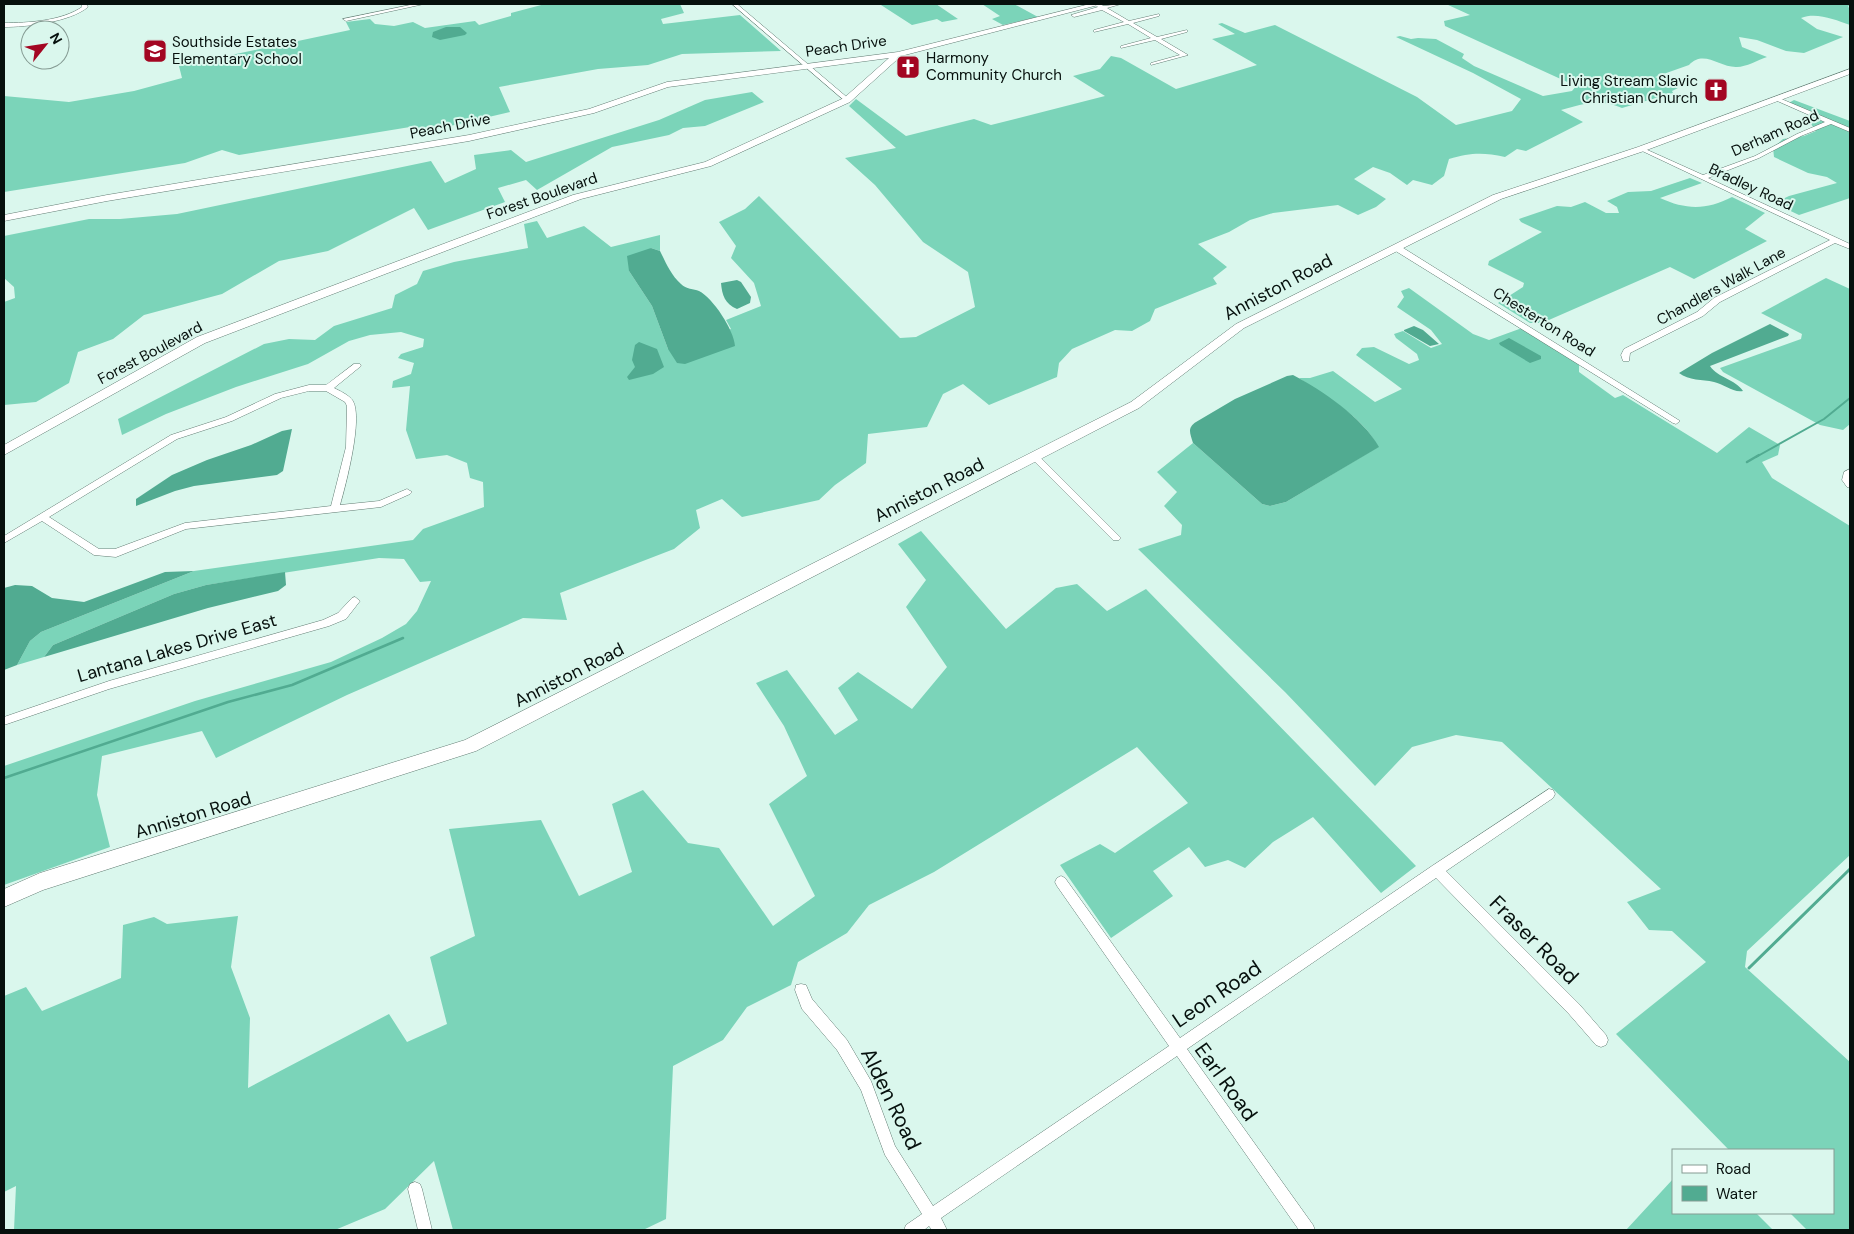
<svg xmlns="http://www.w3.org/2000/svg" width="1854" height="1234" viewBox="0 0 1854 1234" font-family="'DM Sans',sans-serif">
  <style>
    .forest { fill: #7bd4b9 }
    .water { fill: #51ab91 }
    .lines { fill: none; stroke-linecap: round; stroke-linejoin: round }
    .stream-far2 { stroke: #51ab91; stroke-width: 2 }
    .stream-far1 { stroke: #51ab91; stroke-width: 2.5 }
    .stream { stroke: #51ab91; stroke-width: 3 }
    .street-casing { stroke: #637d74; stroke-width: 1 }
    .secondary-casing { stroke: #637d74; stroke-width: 1 }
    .street { fill: #fff; fill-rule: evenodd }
    .secondary { fill: #fff; fill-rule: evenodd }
    .labels { text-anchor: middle; stroke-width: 4; stroke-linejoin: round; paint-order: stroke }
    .far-poi-label { font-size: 15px; fill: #06100d; stroke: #daf7ed; text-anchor: start }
    .far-street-label { font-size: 15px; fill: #06100d; stroke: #daf7ed }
    .street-label { font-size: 18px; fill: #06100d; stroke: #daf7ed }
    .near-street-label { font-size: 21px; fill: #06100d; stroke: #daf7ed }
  </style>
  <rect width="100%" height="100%" fill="#daf7ed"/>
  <!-- forest -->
  <path class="forest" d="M545,4H680L684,13L661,19L663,24L740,15L781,51L682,54L648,65L598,69L499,87L510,112L416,134L410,127L239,155L222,150L185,163L4,192V96L69,102L134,91L182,78L179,66L350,30L346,22L370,19L375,24L394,26L413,22L425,28L475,21L479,25L511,16V13Z
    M884,4H936L958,19L942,22L937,19L912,25L881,5Z
    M982,4H1014L1038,17L1003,25L992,19L1000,16Z
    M1446,4H1850L1848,7L1850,8V25C1835,20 1817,12 1801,18L1817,29L1843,37L1804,53L1786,51L1757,40L1739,37L1742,47L1767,57C1758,60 1746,67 1737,67C1720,68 1704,49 1689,65L1655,77L1678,88L1672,91L1673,93L1622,108C1602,98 1581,104 1561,110L1583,122L1526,151L1517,149L1505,157C1482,152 1470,153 1449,159L1444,176L1432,185L1413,180L1407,185L1390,173L1373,167L1354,179L1386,199L1376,207L1358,215L1338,205L1273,213L1250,220L1229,232L1198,244L1227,267L1213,278L1217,284L1155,309L1150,321L1132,331L1115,330L1072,349L1059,363L1057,377L989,405L963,384L943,394L927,427L868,434L866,463L835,485L819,500L742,517L722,499L696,510L700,528L674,549L560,593L567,620L523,618L347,695L216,758L202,731L102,756L97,795L110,847L4,885V766L195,701L331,662L382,638L406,624L417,611L431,581L420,582L404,559L379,558L206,585L174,594L53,645L44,657L17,665L30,641L41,632L194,571L413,540L423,529L484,507L483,482L470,478L467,463L447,455L416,459L406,430L410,386L392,388L393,381L411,374L414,363L398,358L401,354L423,347L424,339L401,332L370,335L349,341L308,364L236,387L166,414L122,435L118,419L264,344L289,339L315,340L334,326L392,308L395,295L417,284L423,271L454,262L528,248L524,224L537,221L547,238L584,226L611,247L660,235V251L651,248L629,271L652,306L668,349L731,329L726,320L761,306L754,283L731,258L736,246L719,222L745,209L759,196L900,338L916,337L975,307L968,272L923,242L875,185L845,158L896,148L849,106L856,99L906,136L974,119L991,125L1105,96L1073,76L1100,69L1111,56L1121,58L1176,89L1257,65L1212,39L1235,34L1218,24L1222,23L1245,33L1275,25L1417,97L1456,125L1512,111L1521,99L1473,73L1396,37L1400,36L1411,39L1418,38L1436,39L1464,54L1462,58L1474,66L1543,96L1572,91L1576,86L1445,26L1444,21L1470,15Z
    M752,92L764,102L705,126L683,128L669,135L612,147L537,190L526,180L498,188L505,202L428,230L414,208L328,251L279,261L222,294L144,315L113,339L78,352L69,383L36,402L4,405V302L15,298L14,287L4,278V236L89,219H120L177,214L431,161L445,183L476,169L474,155L511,150L526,162L659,120L705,100Z
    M1794,100L1850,121V198L1799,215L1774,203L1789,196L1837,183L1827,177L1808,173L1774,157L1773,148L1783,139L1804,136L1816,131L1811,124L1801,119L1810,114L1787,104Z
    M1690,178L1702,183L1660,198C1686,210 1707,210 1732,197L1765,213L1745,229L1767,241L1694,279L1670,267L1542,323H1530L1498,303L1523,287L1524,283L1488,265L1489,261L1542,232L1521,222L1519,219L1557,206L1571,207L1585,202L1606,213H1619L1617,207L1607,201L1628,192L1651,191Z
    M1826,278L1850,289V424L1843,430L1820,425L1723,372L1720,368L1801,339L1802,334L1761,313Z
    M1409,288L1473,334L1489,340L1522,328L1579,364V372L1615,398L1623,395L1717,453L1749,427L1780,445L1778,455L1762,462L1772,478L1850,526V855L1747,951L1745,967L1850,1062V1230H1807L1790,1213H1833V1150H1729L1616,1034L1706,962L1672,931L1649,930L1627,902L1661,889L1502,742L1456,735L1412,747L1375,786L1285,692L1138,549L1181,535L1182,525L1164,506L1177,492L1157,472L1193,443L1262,504L1270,506L1286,502L1378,447C1363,416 1327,398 1299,378H1310L1333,371L1375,402L1402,389L1356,355L1362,348L1374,347L1409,364L1419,360L1417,354L1396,338L1394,334L1403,331L1431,348L1442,344L1431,330L1397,307L1404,297L1401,291Z
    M921,531L1006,629L1056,588L1077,584L1107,611L1146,589L1416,866L1381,893L1313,817L1273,842L1245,868L1228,860L1205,867L1189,847L1153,871L1173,896L1111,938L1060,865L1100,844L1115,853L1188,803L1137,747L934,872L869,905L847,933L798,962L791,985L747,1007L723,1040L673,1066L666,1219L643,1230H453L434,1161L385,1209L335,1230H14L16,1186L4,1192V996L26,987L42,1011L121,978L123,925L154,917L167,924L238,916L231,967L250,1018L248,1088L389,1014L407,1042L447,1024L430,957L475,936L449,829L541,820L579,896L632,872L612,804L643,790L688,843L719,848L773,926L815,896L769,804L807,776L784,726L756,683L787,670L835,735L858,720L838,688L858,672L912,709L947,667L906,607L926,580L898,544Z
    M1673,1179V1213H1756L1773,1230H1626Z"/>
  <!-- water -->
  <path class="water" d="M446,27H460L467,33L465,35L440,40L432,37L433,32Z
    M651,248L660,251C666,263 671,275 681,284C686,289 694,289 699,291C713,298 734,330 735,346L685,364L677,363L668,349L652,306L629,271L627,256Z
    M737,280L741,282L751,297L750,303L737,309C725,304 722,295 721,283Z
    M1770,324L1789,334L1788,336L1710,366C1718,378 1735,379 1743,391C1733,393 1724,384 1714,382C1702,379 1689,381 1679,373L1712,353Z
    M1414,326L1423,330L1439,344L1430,346L1404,331V330Z
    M1509,338L1541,356V359L1530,363L1500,345L1499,343Z
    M639,342L657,349L664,367L653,374L629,380L627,377L635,367L632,360L635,345Z
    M1293,375C1322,390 1363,418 1379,447L1286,502L1270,506L1262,504L1193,443C1190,433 1187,428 1196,422L1235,399L1287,376Z
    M292,429L283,471L277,475L194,486L175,491L136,506V499L172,475L207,460L251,445L282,431Z
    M194,571L41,632L30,641L17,665L4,670V588L15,585L32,586L52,598L84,602L165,572Z
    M285,572L286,585L278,591L208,608L44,657L53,645L174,594L206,585Z"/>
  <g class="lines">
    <!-- stream-far2 -->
    <path class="stream-far2" d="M1756,457L1824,419L1850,398"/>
    <!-- stream-far1 -->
    <path class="stream-far1" d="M1747,462L1759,455
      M4,778L228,702L292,685L403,638"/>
    <!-- stream -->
    <path class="stream" d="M1749,968L1850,869"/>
    <!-- street casing -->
    <g class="street-casing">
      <path id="street" d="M82,4H86L88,7C70,22 27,27 4,27V23C28,23 62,21 82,7Z
        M415,4H424L346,21L343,19Z
        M732,4H737L849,99V101H845Z
        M1094,4H1099L1104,6L1121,4L1107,8L1129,21L1159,14V16L1133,23L1157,37L1187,30V32L1161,39L1188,55L1151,65V63L1180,55L1155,40L1121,48V46L1151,38L1128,24L1094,32V30L1124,22L1102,10L1074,17L1071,15L1098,7Z
        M1775,98H1779L1850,128V132L1831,124L1801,136L1759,158L1708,178L1850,244V249L1835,243L1720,302L1703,316L1630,353L1629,361H1623L1621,355L1624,349L1697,312L1714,298L1830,240L1638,149L1643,148L1703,175L1755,156L1797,134L1825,122L1775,100Z
        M1394,246H1400L1680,421L1676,424L1673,423L1394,250Z
        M354,364H360L361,366L334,388C340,391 349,395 353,401C363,419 346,484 340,505L379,501L407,489L412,492L410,494L381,507L186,529L116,557L94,555L42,521L4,543V536L171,435L226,417L275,394L309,385H326ZM309,391H326L345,402L347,406L346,447L331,506L185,523L115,549H99L49,517L177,439L232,421L281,398Z
        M1035,454L1038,455L1121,538L1119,540H1113L1032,459L1031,457Z
        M1850,469V488L1847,487L1842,480L1844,472Z
        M355,597L360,601L346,619L329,626L109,689L4,725V717L109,681L323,620L338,613L352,598Z
        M1549,789L1553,790L1555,794L1553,798L1446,871L1579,1004L1606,1035L1608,1040L1606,1045L1601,1047L1596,1045L1569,1014L1436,878L1187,1049L1313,1225L1315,1230H1299L1177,1056L941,1218L947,1230H932L929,1226L924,1230H904L906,1225L922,1214L885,1155L861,1090L837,1050L802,1009L795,990L796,985L801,984L806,985L812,999L847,1040L871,1081L895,1146L933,1206L1169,1046L1057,886L1055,882L1057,878L1061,876L1065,878L1180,1038L1432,866Z
        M415,1182L420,1184L422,1189L432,1230H418L408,1189L410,1184Z"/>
    </g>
    <!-- secondary casing -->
    <g class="secondary-casing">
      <path id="secondary" d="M1090,4H1102L901,56L850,102L711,166L581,199L205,343L4,455V445L197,337L573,195L705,162L844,98L889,58L668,87L594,113L469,141L107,201L4,221V215L107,195L469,135L589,109L667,82L898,52Z
        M1850,69V74L1644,151L1501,199L1244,328L1139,408L476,751L43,890L4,907V889L40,873L465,740L1131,402L1236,324L1493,195L1638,147Z"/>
    </g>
    <!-- street -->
    <use href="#street" class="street"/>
    <!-- secondary -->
    <use href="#secondary" class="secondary"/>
  </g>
  <!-- icons -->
  <defs>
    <g id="school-square" transform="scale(1.25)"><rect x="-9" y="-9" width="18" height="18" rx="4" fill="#a30622" stroke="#daf7ed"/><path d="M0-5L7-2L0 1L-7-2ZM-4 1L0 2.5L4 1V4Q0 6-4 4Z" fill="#fff"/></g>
    <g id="church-square" transform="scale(1.25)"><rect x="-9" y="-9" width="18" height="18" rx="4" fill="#a30622" stroke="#daf7ed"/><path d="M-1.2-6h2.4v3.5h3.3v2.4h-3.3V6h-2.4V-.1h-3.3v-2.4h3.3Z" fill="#fff"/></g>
  </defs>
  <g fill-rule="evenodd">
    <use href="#school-square" x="155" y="51"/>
    <use href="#church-square" x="908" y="67"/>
    <use href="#church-square" x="1716" y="90"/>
  </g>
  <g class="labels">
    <!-- far-poi labels -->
    <g class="far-poi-label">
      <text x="172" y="47">Southside Estates<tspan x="172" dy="17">Elementary School</tspan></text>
      <text x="926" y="63">Harmony<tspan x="926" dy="17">Community Church</tspan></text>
      <text x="1698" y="86" text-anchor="end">Living Stream Slavic<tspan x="1698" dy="17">Christian Church</tspan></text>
    </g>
    <!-- far-street labels -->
    <g class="far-street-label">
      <text transform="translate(846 46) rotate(-8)" y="5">Peach Drive</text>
      <text transform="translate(450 126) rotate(-11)" y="5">Peach Drive</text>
      <text transform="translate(1775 133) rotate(-24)" y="5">Derham Road</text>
      <text transform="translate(1751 187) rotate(25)" y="5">Bradley Road</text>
      <text transform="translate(542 196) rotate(-19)" y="5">Forest Boulevard</text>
      <text transform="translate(1721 286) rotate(-29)" y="5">Chandlers Walk Lane</text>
      <text transform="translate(1544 322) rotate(32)" y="5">Chesterton Road</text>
      <text transform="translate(150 353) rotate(-28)" y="5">Forest Boulevard</text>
    </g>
    <!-- street labels -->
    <g class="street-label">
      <text transform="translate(1278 287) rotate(-28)" y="6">Anniston Road</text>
      <text transform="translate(929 490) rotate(-27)" y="6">Anniston Road</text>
      <text transform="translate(177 648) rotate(-16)" y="6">Lantana Lakes Drive East</text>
      <text transform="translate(569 675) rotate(-27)" y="6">Anniston Road</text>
      <text transform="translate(193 815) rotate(-17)" y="6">Anniston Road</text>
    </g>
    <!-- near-street labels -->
    <g class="near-street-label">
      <text transform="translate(1534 940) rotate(45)" y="7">Fraser Road</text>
      <text transform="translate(1217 994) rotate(-34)" y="7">Leon Road</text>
      <text transform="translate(1226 1082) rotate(54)" y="7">Earl Road</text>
      <text transform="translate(891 1099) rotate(64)" y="7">Alden Road</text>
    </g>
  </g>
  <!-- border -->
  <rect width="1854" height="1234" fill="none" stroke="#06100d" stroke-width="10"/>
  <!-- legend -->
  <rect x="1672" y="1149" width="162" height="65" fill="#daf7ed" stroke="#859b93"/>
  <rect x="1682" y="1165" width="25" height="8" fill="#ffffff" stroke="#859b93"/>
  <text x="1716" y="1174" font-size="15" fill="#06100d">Road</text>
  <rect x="1682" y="1186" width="25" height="15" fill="#51ab91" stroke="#859b93"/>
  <text x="1716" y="1199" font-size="15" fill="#06100d">Water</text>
  <!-- north arrow -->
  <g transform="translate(45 45) rotate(60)"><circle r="24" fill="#daf7ed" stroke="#859b93"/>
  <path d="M0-4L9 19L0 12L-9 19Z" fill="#a30622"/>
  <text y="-8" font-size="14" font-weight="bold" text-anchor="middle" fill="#06100d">N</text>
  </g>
</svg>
